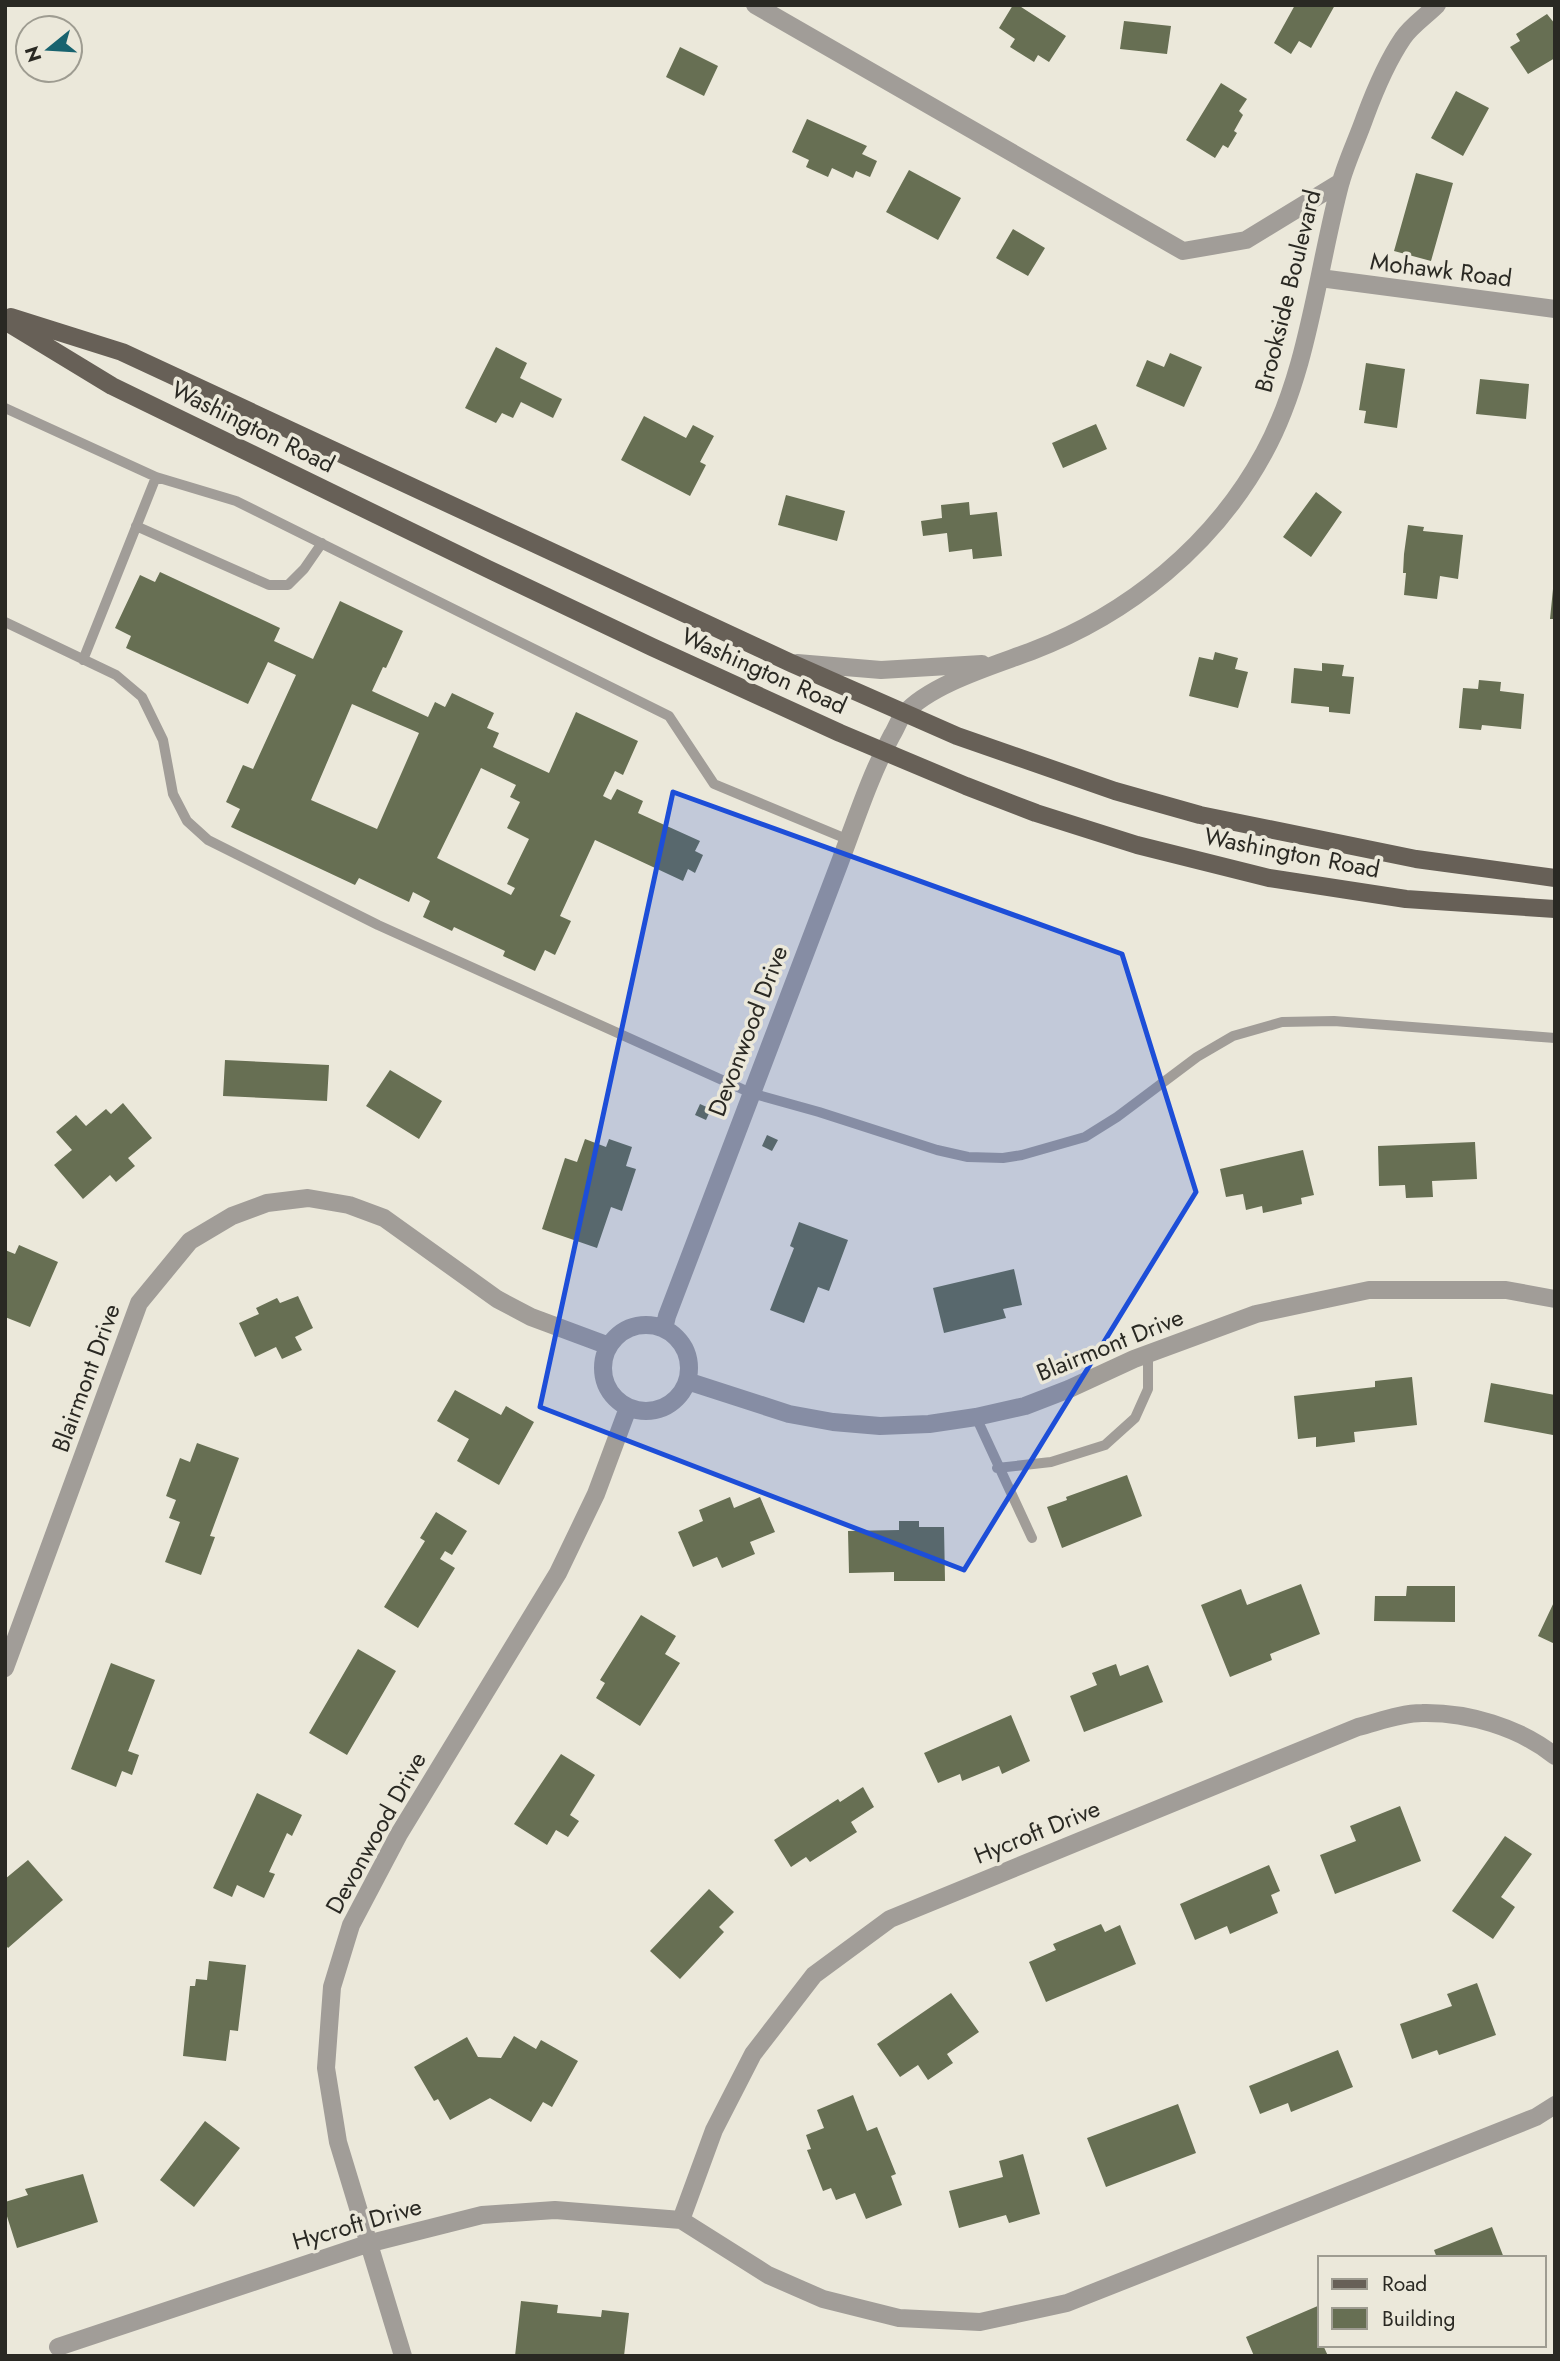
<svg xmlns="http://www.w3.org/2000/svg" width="1560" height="2361" viewBox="0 0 1560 2361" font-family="Jost,sans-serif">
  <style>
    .building { fill: #676f53; fill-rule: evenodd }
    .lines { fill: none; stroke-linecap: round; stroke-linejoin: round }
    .service { stroke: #a19d98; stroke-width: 10 }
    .minor { stroke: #a19d98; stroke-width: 18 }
    .primary { stroke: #676057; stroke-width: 18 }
    .marked { fill: #1d4ed8; fill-opacity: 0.2; stroke: #1d4ed8; stroke-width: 5; stroke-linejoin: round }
    .labels { text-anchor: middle; stroke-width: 7; stroke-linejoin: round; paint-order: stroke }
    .street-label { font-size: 24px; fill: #2a2923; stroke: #ebe8da }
  </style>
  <rect width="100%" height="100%" fill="#ebe8da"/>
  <!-- building -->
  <path class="building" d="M1013,5H1018L1066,36L1049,62L1038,55L1034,62L1010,47L1015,39L999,28Z
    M1295,5H1335L1311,48L1299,41L1291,54L1274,43Z
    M1547,14L1555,24V58L1528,74L1510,47L1520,41L1516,34Z
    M1124,21L1171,26L1167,54L1120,49Z
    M680,47L718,66L704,96L666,77Z
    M1221,83L1247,99L1239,111L1243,115L1234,131L1237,133L1228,148L1223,145L1215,158L1186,140Z
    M1456,91L1489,108L1463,156L1431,138Z
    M807,119L867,146L862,154L877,161L870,177L856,171L853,178L832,168L828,177L806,167L809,160L792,152Z
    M909,170L961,198L938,240L886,212Z
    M1416,173L1453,183L1431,261L1394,251Z
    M1013,229L1045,248L1028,276L996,258Z
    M496,347L527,363L520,378L562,399L553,418L521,402L513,418L502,413L496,423L465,408Z
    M1170,353L1202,367L1184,407L1136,386L1147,360L1164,367Z
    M1366,363L1405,369L1397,428L1364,423L1366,411L1359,410Z
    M1480,379L1529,384L1526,419L1476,414Z
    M644,416L686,438L693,425L714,436L700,462L706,465L690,496L621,460Z
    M1096,424L1107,449L1063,468L1052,443Z
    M1316,492L1342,512L1311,557L1283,537Z
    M786,495L845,511L837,541L778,525Z
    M969,502L970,515L997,512L1002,556L973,559L972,549L949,552L947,533L923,536L921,521L942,518L941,505Z
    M1408,525L1424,527L1423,531L1463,535L1458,579L1440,576L1437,599L1404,595L1406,573H1403L1404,554Z
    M160,572L280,628L274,641L313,659L340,601L403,631L386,668L383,667L372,691L428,717L435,702L445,707L452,693L494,713L487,728L499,733L493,747L549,773L576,712L638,741L623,775L615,771L603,796L611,800L617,789L643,801L638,813L700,841L695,851L703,855L695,873L688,869L683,881L595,840L560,916L571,921L555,955L545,950L535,971L503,956L505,951L454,927L452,931L423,917L430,901L413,892L409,902L359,878L355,885L231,827L240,809L226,802L243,765L253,769L296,675L268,662L248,704L126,648L131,636L115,628L140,575L155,582ZM352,704L419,733L377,829L311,800ZM481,768L516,785L510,797L520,802L507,828L529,839L507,884L515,888L511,895L437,858Z
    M1553,589H1555V619H1550Z
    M1215,652L1238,658L1235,669L1248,672L1238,708L1189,696L1199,657L1213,660Z
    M1322,663L1344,665L1342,676L1354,677L1350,714L1329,712V707L1291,703L1294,668L1322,671Z
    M1479,680L1501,682L1500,691L1524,694L1521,729L1482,725L1481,730L1459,728L1463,688L1478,689Z
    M225,1060L329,1065L327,1101L223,1096Z
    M390,1070L442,1101L419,1139L366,1106Z
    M123,1103L152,1138L128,1158L135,1166L116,1182L110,1175L83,1199L54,1165L72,1150L56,1132L76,1115L86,1126L106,1109L111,1114Z
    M700,1104L711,1109L706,1120L695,1115Z
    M767,1135L778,1140L772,1151L762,1146Z
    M585,1139L606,1147L609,1139L632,1147L626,1166L636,1169L622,1211L611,1207L597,1248L542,1229L565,1158L577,1162Z
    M1475,1142L1477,1179L1432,1181L1433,1197L1406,1198L1405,1185L1379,1186L1378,1146Z
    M1303,1150L1314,1195L1301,1198L1302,1204L1263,1213L1262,1206L1246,1210L1243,1194L1226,1197L1220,1169Z
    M799,1222L848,1240L829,1291L818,1287L804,1323L770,1310L794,1248L790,1246Z
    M19,1245L58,1262L30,1327L5,1317V1250L15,1254Z
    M1014,1269L1022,1305L1003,1309L1006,1318L944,1333L933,1288Z
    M298,1296L313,1328L295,1337L302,1350L282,1359L276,1347L255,1357L239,1323L259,1314L256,1308L277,1298L280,1303Z
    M1412,1377L1417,1425L1354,1432L1355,1442L1316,1447V1437L1298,1439L1294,1396L1375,1387V1381Z
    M1491,1383L1555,1395L1553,1435L1484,1422Z
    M455,1390L501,1415L506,1406L534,1422L499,1485L457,1461L469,1439L437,1421Z
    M197,1443L239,1458L210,1536L215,1537L201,1575L165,1562L180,1522L169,1518L176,1500L166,1496L180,1458L190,1462Z
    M1127,1475L1142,1516L1062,1548L1047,1507L1067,1500L1066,1497Z
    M730,1497L734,1508L760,1497L775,1532L750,1542L755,1554L722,1568L717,1557L693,1567L678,1532L703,1521L699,1510Z
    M436,1512L467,1531L452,1555L445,1551L440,1559L455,1568L418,1628L384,1607L425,1541L420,1538Z
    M899,1521H919V1527H944L945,1581H894V1572L849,1573L848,1531L899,1530Z
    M1301,1584L1320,1634L1270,1654L1272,1660L1230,1677L1201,1605L1241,1589L1247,1605Z
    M1407,1586H1455V1622L1374,1621L1375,1596H1406Z
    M1555,1600V1644L1538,1636Z
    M641,1615L676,1636L665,1654L680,1663L640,1726L596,1698L605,1683L600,1680Z
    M358,1649L396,1671L347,1755L309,1733Z
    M111,1663L155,1680L128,1751L139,1755L132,1775L122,1771L116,1787L71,1769Z
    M1116,1664L1120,1676L1148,1665L1163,1702L1084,1732L1070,1696L1097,1685L1092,1673Z
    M1011,1715L1030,1761L1002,1774L999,1766L962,1781L960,1774L938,1783L924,1753Z
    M561,1754L595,1775L570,1815L579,1821L568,1837L556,1830L547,1845L514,1824Z
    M863,1787L874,1807L851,1822L857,1832L810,1862L806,1857L791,1867L774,1840L838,1799L840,1802Z
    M257,1793L302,1815L292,1836L287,1833L269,1872L275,1874L264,1898L237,1885L232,1897L213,1888Z
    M1400,1806L1421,1861L1335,1894L1320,1855L1356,1841L1350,1826Z
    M1505,1836L1532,1854L1501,1897L1515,1907L1493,1939L1452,1911Z
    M28,1860L63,1900L8,1948L5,1944V1879Z
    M1269,1865L1280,1891L1271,1895L1278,1913L1230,1934L1227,1926L1195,1940L1180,1904Z
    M709,1889L734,1912L719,1927L724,1932L680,1979L650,1951Z
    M1101,1924L1105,1932L1120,1925L1136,1964L1046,2002L1029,1962L1056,1950L1053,1944Z
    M209,1961L246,1965L238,2031L230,2030L226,2061L183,2056L190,1986H195L196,1979L207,1980Z
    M1477,1983L1496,2035L1439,2055L1437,2050L1412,2059L1400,2024L1452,2006L1447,1994Z
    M951,1993L979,2032L947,2054L953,2063L928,2080L918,2065L900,2077L877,2044Z
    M514,2036L536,2049L541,2040L578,2061L552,2107L543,2102L531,2122L490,2098L450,2120L438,2099L434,2101L414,2067L467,2037L478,2057L501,2058Z
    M1338,2050L1353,2087L1291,2112L1288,2103L1260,2114L1249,2086Z
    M853,2095L867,2131L877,2127L896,2174L891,2176L902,2205L866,2219L855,2193L836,2200L831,2188L823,2191L807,2150L811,2149L806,2135L824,2128L817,2110Z
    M1178,2104L1196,2153L1106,2187L1087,2138Z
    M205,2121L240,2148L194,2207L160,2180Z
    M1023,2154L1040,2214L1009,2223L1006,2215L959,2228L949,2191L1003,2177L999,2161Z
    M83,2174L98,2222L17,2248L5,2210V2202L28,2195L25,2189Z
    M1492,2227L1504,2258H1437L1434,2250Z
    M521,2301L558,2305L557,2313L601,2317L602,2310L629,2313L624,2356H515Z
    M1320,2305V2345H1323L1328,2356H1254L1246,2337Z"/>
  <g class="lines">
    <!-- service -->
    <path class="service" d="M5,408L156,477L236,501L669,716L714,784L849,840
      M136,526L269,585H288L304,569L322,543
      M5,622L116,675L142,697L163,740L173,794L187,821L208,840L378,925L751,1093L819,1112L937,1150L968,1157L1003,1158L1022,1155L1085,1137L1117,1117L1197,1057L1233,1036L1282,1022L1334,1021L1555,1038
      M83,660L156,477
      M976,1417L1032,1538
      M997,1468L1051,1462L1105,1445L1135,1418L1148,1389V1354"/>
    <!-- minor -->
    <path class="minor" d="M755,5L1183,251L1246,240L1341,182
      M1320,278L1555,309
      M797,663L881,670L982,664
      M603 1368a43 43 0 1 1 86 0a43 43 0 1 1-86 0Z
      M664,1329L667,1316C722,1169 778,1022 835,875C853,829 868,779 892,735C896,729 899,719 904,714C930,684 995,665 1032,651C1129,614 1214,545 1264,453C1308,373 1317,272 1340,185C1346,162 1357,140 1365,117C1375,90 1386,63 1403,38C1411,26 1426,16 1437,5
      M687,1381L789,1414L833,1422L880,1426L929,1424L976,1417L1025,1406L1069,1389L1134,1359L1256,1314L1369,1290H1506L1555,1299
      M5,1668L139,1303L190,1241L232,1216L267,1203L308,1198L349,1205L384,1218L497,1299L531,1317L609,1346
      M1555,1756C1519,1727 1467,1712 1422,1713C1401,1713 1378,1722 1358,1727L890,1919L814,1975L753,2054L714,2130L681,2220L768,2275L823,2299L899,2318L980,2322L1067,2303L1536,2117L1555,2105
      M58,2347L367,2244L482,2215L555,2210L681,2220
      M403,2356L338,2142L326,2068L332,1987L351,1925L399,1834L558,1573L596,1494L628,1408"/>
    <!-- primary -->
    <path class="primary" d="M11,317L122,352L791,663L957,736L1115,791L1200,815L1416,859L1555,878
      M5,321L112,386L488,569L652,647L840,733L966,786L1036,813L1137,845L1269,878L1406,899L1555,909"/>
  </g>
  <!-- marked area -->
  <path class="marked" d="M673,792L1122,954L1196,1192L964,1570L540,1407Z"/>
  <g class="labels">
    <!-- street labels -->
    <g class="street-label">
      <text transform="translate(1441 270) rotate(7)" y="8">Mohawk Road</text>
      <text transform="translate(1288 291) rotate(-76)" y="8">Brookside Boulevard</text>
      <text transform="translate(253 427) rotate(26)" y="8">Washington Road</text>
      <text transform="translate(764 671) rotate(24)" y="8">Washington Road</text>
      <text transform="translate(1292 853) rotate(11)" y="8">Washington Road</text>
      <text transform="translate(748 1031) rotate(-69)" y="8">Devonwood Drive</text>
      <text transform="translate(1110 1345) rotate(-22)" y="8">Blairmont Drive</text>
      <text transform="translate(86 1378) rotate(-70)" y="8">Blairmont Drive</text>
      <text transform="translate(1037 1832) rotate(-22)" y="8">Hycroft Drive</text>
      <text transform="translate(376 1833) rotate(-61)" y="8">Devonwood Drive</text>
      <text transform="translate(357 2224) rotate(-16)" y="8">Hycroft Drive</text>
    </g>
  </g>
  <!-- border -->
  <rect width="1560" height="2361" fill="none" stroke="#2a2923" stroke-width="14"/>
  <!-- legend -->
  <rect x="1318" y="2256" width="228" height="91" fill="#ebe8da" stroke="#9e9c91" stroke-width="2"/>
  <rect x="1332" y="2279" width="35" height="10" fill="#676057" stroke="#9e9c91" stroke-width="2"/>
  <text x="1382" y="2291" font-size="21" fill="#2a2923">Road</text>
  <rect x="1332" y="2308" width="35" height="21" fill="#676f53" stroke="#9e9c91" stroke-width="2"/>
  <text x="1382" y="2326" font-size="21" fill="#2a2923">Building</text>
  <!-- north arrow -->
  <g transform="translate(49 49) rotate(252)"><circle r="33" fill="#ebe8da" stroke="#9e9c91" stroke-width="2"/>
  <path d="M0-5L12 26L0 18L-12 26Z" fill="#18636f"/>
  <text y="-10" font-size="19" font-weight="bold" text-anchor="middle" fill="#2a2923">N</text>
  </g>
</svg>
